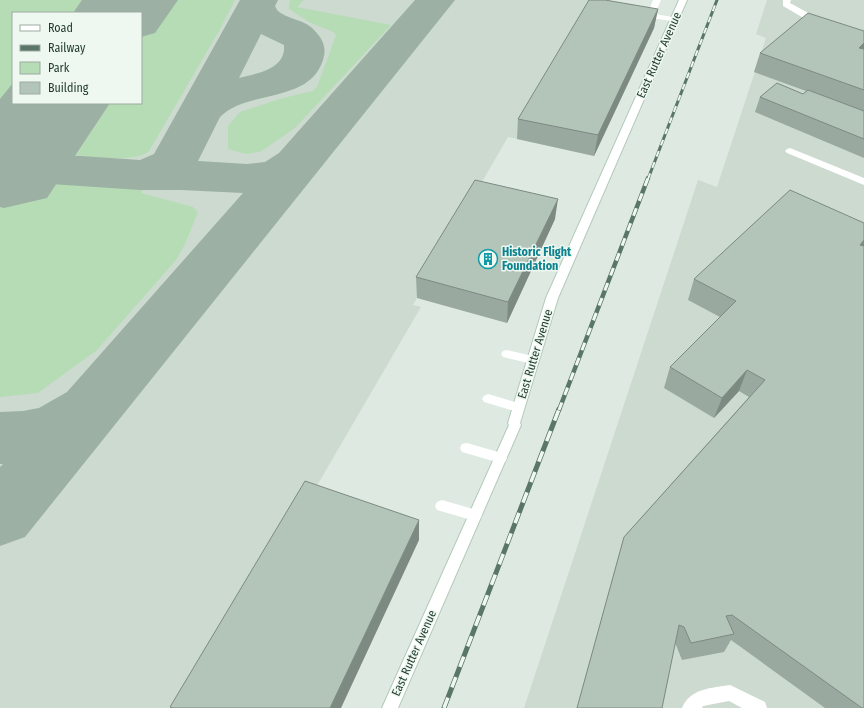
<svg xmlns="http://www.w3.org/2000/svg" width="864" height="708" viewBox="0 0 864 708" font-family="'Fira Sans Condensed',sans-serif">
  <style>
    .built { fill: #ccdacf; fill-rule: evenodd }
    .green { fill: #b6dcb5 }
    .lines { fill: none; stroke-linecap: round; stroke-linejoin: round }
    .taxiway { fill: #9cb0a4; fill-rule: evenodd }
    .runway { fill: #9cb0a4; fill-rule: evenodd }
    .secondary-casing { stroke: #b1caba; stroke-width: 2 }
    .lane { fill: #fff; fill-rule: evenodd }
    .street { fill: #fff; fill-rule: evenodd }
    .secondary { fill: #fff; fill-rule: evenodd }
    .rail-far2-casing { stroke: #597666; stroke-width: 3 }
    .rail-far1-casing { stroke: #597666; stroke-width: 4.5 }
    .rail-casing { stroke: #597666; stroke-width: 5 }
    .rail-far2 { stroke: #eef7f0; stroke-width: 2; stroke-dasharray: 6; stroke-linecap: butt }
    .rail-far1 { stroke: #eef7f0; stroke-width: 3; stroke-dasharray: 8; stroke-linecap: butt }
    .rail { stroke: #eef7f0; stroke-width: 3.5; stroke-dasharray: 11; stroke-linecap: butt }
    .wall { fill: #9aa99f }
    .shaded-wall { fill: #7d8a82 }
    .building { fill: #b3c5b9; stroke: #7d8a82 }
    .labels { text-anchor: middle; stroke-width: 3; stroke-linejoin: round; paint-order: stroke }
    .street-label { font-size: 12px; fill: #1f3a2b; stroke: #eef7f0 }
    .culture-label { font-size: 12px; font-weight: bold; fill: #0d838f; stroke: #eef7f0; text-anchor: start }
  </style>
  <rect width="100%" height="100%" fill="#deeae1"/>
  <!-- built -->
  <path class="built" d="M0,0H596L654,28L594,156L508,137L476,192L507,323L417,298L413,305L421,307L308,501L419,540L341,708H0ZM13,13H141V103H13Z
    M767,0H864V708H524L698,180L717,187L766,38L756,34Z"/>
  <!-- green -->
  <path class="green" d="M0,0H106L96,13H13V103H26L0,136Z
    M154,0H235L219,31L149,151C141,157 134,157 125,158C96,160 78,156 50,148L82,103H141V18Z
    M290,0H304L297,7L391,25L295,128L260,152L246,154L228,149V126L240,112L283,98L313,91L317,87L336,35L333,32L309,22L289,9Z
    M28,180L143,190L141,193L193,207L198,212L185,244L176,260L97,350L38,393L0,397V203L11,204Z"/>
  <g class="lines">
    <!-- taxiway -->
    <path class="taxiway" d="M240,0H278L275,6L277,10C287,20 305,19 314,30C323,39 327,48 323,60C309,104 248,89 220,117L198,161L247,164L265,162L279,153L415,0H455L25,537L0,546V467L3,464H0V412L23,411L39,408L67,392L243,193L181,190H140L36,183L2,174L0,172V148C14,145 24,144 36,153L140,160L154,154ZM261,34L284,45C286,69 258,73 239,78Z"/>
    <!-- runway -->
    <path class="runway" d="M82,0H178L155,33L141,37V13H73Z
      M13,83V103H110L47,198L4,208L0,207V99Z"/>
    <!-- secondary casing -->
    <g class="secondary-casing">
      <path id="secondary" d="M679,0H687L558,298L520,423L521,425L398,708H382L509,425L508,423L546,298Z"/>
    </g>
    <!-- lane -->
    <path class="lane" d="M653,0H661L655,14L678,18V22L638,16V12L648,13Z
      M790,148L864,178V185L787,153L785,151L787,149Z
      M507,350L537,357L539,360L537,363L533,364L503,357L501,354L503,351Z
      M488,394L522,404L524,407L522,410L518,412L484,402L482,399L484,396Z
      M467,443L505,454L507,458L505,462L500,463L462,452L460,448L462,444Z
      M442,500L480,511L482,515L480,519L475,521L437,510L435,506L437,502Z
      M730,685L765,702L767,708H742L729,701L703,706L702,708H682C690,688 712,688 730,685Z"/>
    <!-- street -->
    <path class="street" d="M783,0H791L790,3L823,21L819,23L807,20L783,6Z"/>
    <!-- secondary -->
    <use href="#secondary" class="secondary"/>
    <!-- rail-far2 casing -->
    <g class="rail-far2-casing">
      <path id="rail-far2" d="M648,179L717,0"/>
    </g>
    <!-- rail-far1 casing -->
    <g class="rail-far1-casing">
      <path id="rail-far1" d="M559,410L648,178"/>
    </g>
    <!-- rail casing -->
    <g class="rail-casing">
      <path id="rail" d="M444,708L559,409"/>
    </g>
    <!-- rail-far2 -->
    <use href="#rail-far2" class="rail-far2"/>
    <!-- rail-far1 -->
    <use href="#rail-far1" class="rail-far1"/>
    <!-- rail -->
    <use href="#rail" class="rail"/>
  </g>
  <!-- wall -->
  <path class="wall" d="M658,9L654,28L594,156L517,139L518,119Z
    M864,31V158L755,112L760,97L803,94L806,91L754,72L760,53Z
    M790,190L864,708H825L731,640L724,652L682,660L676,645L675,644L662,708H577L624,537L749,397L739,391L714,418L664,388L670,367L720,317L688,300L694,279Z
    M555,219L507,323L417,298L416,277Z"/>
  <!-- shaded-wall -->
  <path class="shaded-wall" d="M658,9L654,28L594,156L598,135Z
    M864,43V56L859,48Z
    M558,199L555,219L507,323L508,302Z
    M864,240V251L860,245Z
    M747,370L739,391L714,418L722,398Z
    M419,520V540L341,708H330Z"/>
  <!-- building -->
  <path class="building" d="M589,0H605L658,9L598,135L518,119Z
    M808,13L864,31V43L859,48L864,49V90L760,53Z
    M777,83L803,94L808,90L864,111V139L760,97Z
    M475,180L558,199L508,302L416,277Z
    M790,190L864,223V240L860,245L864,246V708H862L732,615L726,616L734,634L691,643L684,627L679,625L662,708H577L624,537L765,380L747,370L722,398L670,367L736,301L694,279Z
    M305,481L419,520L330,708H173L170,707Z"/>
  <!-- icons -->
  <defs>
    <g id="building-ring" transform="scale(1)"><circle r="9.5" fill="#eef7f0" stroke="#0f9aa8" stroke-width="1.5"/><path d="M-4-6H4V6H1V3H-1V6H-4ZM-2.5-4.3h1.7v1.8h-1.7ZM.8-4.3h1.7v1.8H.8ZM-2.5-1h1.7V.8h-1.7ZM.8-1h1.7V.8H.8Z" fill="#0f9aa8"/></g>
  </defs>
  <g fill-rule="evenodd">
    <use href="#building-ring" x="488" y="259"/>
  </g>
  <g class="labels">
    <!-- street labels -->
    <g class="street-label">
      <text transform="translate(659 55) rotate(-66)" y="4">East Rutter Avenue</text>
      <text transform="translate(535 354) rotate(-73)" y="4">East Rutter Avenue</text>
      <text transform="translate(414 653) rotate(-66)" y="4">East Rutter Avenue</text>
    </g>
    <!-- culture labels -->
    <g class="culture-label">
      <text x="502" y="256">Historic Flight<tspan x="502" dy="14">Foundation</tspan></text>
    </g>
  </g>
  <!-- legend -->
  <rect x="12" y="12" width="130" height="92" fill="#eef7f0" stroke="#9baba1"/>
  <rect x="20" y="25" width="20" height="6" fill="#ffffff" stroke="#9baba1"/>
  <text x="48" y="32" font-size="12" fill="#1f3a2b">Road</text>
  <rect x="20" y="45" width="20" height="6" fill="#597666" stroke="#9baba1"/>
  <text x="48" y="52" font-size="12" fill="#1f3a2b">Railway</text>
  <rect x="20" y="62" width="20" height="12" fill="#b6dcb5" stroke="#9baba1"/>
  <text x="48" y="72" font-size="12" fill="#1f3a2b">Park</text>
  <rect x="20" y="82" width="20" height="12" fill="#b3c5b9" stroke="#9baba1"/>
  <text x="48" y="92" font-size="12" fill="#1f3a2b">Building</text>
</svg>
